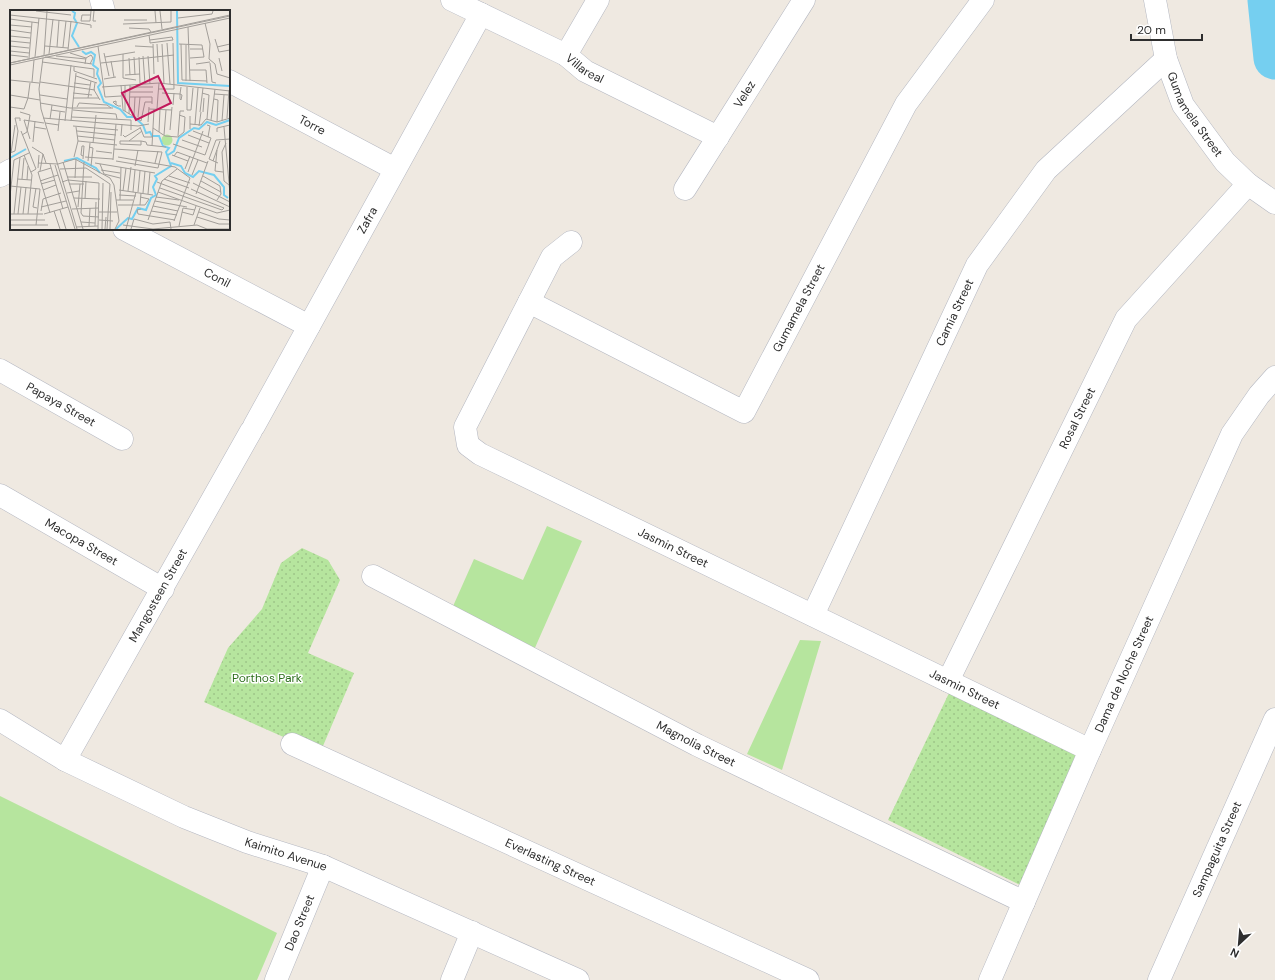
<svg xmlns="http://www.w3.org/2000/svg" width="1275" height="980" viewBox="0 0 1275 980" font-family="'DM Sans',sans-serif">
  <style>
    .grass { fill: #b6e59e }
    .park { fill: url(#park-dots) }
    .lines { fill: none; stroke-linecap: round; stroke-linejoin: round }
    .river { stroke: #75cff0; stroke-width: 43 }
    .minor-casing { stroke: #b4b7c1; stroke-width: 23 }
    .minor { stroke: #fff; stroke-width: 22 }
    .labels { text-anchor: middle; stroke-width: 3; stroke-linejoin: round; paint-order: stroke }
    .street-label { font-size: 12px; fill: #2e2e2e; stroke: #fff }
    .park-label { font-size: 12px; fill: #2c6e1b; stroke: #fff }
    .inset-river { fill: none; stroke: #75cff0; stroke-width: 2 }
    .inset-road { fill: none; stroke: #a29e99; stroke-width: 1 }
    .view { fill: #c2185b; fill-opacity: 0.15; stroke: #c2185b; stroke-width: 2 }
    .inset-edge { fill: none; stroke: #2e2e2e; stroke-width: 2 }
  </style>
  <defs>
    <pattern id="park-dots" width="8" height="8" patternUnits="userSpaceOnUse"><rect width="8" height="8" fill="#b6e59e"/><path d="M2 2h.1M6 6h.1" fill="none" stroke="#9dc588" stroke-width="1.8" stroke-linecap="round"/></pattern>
  </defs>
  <rect width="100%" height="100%" fill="#efe9e1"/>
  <!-- grass -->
  <path class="grass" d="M547,526L582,541L534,650L450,613L474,559L523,580Z
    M800,640L821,641L782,770L747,754Z
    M0,796L277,933L257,980H0Z"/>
  <!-- park -->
  <path class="park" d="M302,548L328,560L340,580L308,653L354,673L320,753L204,702L228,648L262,609L281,563Z
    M950,691L1080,756L1020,885L888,820Z"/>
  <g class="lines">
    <!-- river -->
    <path class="river" d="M1269,0L1275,58"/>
    <!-- minor casing -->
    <g class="minor-casing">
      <g id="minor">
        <path d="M101,0L104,11"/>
        <path id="s1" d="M452,0L566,55L585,71L718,137"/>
        <path id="s2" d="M1155,0L1166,59L1183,105L1225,162L1248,184L1275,203"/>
        <path d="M566,55L598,0"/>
        <path id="s3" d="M229,81L395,169"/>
        <path d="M0,176L11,170"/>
        <path id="s4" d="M685,189L804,0"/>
        <path id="s5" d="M124,229L309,326"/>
        <path id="s6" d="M571,242L552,257L465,427L468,445L480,454L1090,750"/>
        <path id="s7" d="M529,302L744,412L906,104L983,0"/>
        <path id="s8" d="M0,370L122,439"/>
        <path id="s9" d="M254,426L481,14"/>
        <path id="s10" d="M0,495L163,589"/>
        <path id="s11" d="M373,576L697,745L1024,902"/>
        <path id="s12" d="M813,615L977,265L1046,170L1166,59"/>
        <path id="s13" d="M948,681L1126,319L1248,184"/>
        <path id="s14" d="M0,720L65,760L184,817L247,842L323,866L578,980"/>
        <path id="s15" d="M292,744L808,980"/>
        <path id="s16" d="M65,760L251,431"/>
        <path id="s17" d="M276,980L323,866"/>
        <path d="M452,980L472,932"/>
        <path id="s18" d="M990,980L1090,750L1232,434L1259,395L1275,377"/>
        <path id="s19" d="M1159,980L1275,719"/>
      </g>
    </g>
    <!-- minor -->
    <use href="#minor" class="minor"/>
  </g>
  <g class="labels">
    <!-- street labels -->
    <g class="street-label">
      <text dy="4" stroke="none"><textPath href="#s1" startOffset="150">Villareal</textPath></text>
      <text dy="4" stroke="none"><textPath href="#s4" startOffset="112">Velez</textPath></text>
      <text dy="4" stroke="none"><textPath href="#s2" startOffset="123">Gumamela Street</textPath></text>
      <text dy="4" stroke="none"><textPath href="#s3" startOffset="94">Torre</textPath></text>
      <text dy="4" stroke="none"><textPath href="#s9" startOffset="235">Zafra</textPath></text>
      <text dy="4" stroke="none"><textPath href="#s5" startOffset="105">Conil</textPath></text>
      <text dy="4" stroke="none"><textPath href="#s7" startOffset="359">Gumamela Street</textPath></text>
      <text dy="4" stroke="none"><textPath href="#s12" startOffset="334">Camia Street</textPath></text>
      <text dy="4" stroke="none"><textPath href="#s8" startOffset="70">Papaya Street</textPath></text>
      <text dy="4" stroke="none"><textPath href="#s13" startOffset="293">Rosal Street</textPath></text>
      <text dy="4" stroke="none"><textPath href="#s10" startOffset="94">Macopa Street</textPath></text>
      <text dy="4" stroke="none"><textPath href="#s6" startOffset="463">Jasmin Street</textPath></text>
      <text dy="4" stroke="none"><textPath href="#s16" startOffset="189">Mangosteen Street</textPath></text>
      <text dy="4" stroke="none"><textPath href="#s18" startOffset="334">Dama de Noche Street</textPath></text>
      <text dy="4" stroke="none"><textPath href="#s6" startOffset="787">Jasmin Street</textPath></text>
      <text dy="4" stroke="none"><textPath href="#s11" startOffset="364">Magnolia Street</textPath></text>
      <text dy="4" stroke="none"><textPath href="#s19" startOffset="143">Sampaguita Street</textPath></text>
      <text dy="4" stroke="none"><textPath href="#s14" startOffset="317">Kaimito Avenue</textPath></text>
      <text dy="4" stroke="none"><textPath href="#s15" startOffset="284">Everlasting Street</textPath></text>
      <text dy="4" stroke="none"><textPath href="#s17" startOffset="62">Dao Street</textPath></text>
    </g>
    <!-- park labels -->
    <g class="park-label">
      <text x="267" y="682">Porthos Park</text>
    </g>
  </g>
  <!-- overview -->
  <g transform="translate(10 10)">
    <rect width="220" height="220" fill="#efe9e1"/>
    <path d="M151.5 130a5.5 5.5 0 1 1 11 0a5.5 5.5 0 1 1-11 0Z" fill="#b6e59e"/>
    <path class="inset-river" d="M62,1L65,3L64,8L67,13L62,26L69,37M167,1L168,73L220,76M72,41L76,44L81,42L85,45L83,55L88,59L87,64L91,73L88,77L94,92L110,99L117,107H124L133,115L136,123L140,122L142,126H149L153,136L159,138L156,142L161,156L145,166L147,169L143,177L146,185L141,188L136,200L128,198L122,209L118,208L106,219M158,145L164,141L169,128L184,118L189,119L197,112L206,115L220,110M0,148L16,139M54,151L67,148L86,158L90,163M161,153L171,156L175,163L183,167L189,161L204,165L214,177V185L218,188"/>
    <path class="inset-road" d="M26,1L61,5M84,1L83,11H86M145,1L146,13M150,1L152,19M0,5L64,12L81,15V18M81,5H72L71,11H80L81,1M168,8L202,4L203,1M0,9L29,13M114,10H137M195,13L200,34L199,49L205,54L207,64L220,68M113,14L161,12V1M0,15L22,17M178,17L180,71M119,18L139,19L141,22M0,20L21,23M139,25L140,32V33L163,30L162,27L140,30M0,26L20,28M205,29L209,42L220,40M0,31L20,33M157,33L160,74M143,34L144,64M147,34L148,52M152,34L154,74M169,34L192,35L194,47L180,48M171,34L172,70L197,71M176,35V71M0,36L19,38M35,36L58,38M88,36L95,87L111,86M125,36L143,37M47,37L49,10M53,37L56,11M207,37L220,34M180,39H193M58,40L61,11M0,41L19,43M60,43L76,48M94,43L99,66M39,44L43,9M113,44V68L126,70M0,45L18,47M34,45L37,1M46,46L76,49M133,46L135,74M138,46L140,74M25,47L29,8M35,47L82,54M95,47L125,42M124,47L125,65M129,47L130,73M19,48L22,12M33,48L29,79L31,99L67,219M119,48L120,65M209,48L212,61M101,51L104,67M32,52L84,59V67M0,53L220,5M0,53L220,6M91,53L164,45M200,53L202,72L206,73M75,54L76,48L81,45L83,48L80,54M186,54L200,52M0,55L220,8M64,57V61L87,69M180,60H196L197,73M115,65L130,64M66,66L87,73M94,69L106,67M0,70L29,73M22,72L24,50M30,72L85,80M64,73L80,75M85,73L84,80L90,90M111,75L113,100L131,111L135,92H142M92,77L149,73L220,81M120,77H143M177,77V100H181L183,78M148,79H164L163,33M120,82H143M63,83L82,85M152,83L170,84L172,85L171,90L170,89V84L171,77M192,83L199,85L197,109M204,84L219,85M0,85L30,90M30,85L57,89M148,85L149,73M120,87H142V94M18,88L20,73M63,88H89M78,88L81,71M204,89L208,90L207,112M30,93L60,98H103M106,95V91L103,92L106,95H107L108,96H111M163,95L164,83M0,97L14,99L18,88M67,97L69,93L97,95L101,98M139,99L162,100M147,99L148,85M41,100L55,102M63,100L106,104L107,109M115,101V75M10,102L20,105L17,122L12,125M190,102L193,78M193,102L194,88M119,104L120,75M124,105L125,87M62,107L121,110V120M128,107L130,87M33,108L128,116L139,114M217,108L219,80M40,109L42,95M201,110L205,79M55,111L61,55M61,111L66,63M212,111L214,85M138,112L139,97M35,113L49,115M180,114L191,115L196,109L207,112L220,108M185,114L188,78M197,115L200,116L198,127M63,116L108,120M189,116L191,102M24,117L36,119M130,117L134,127H143M214,117L220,184M143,118L155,126L168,127L174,122L175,107L169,105M180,119V106M160,120L162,97M11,121L26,159L21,162M48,121L50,102M67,121L106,125M149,122L150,99M207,122V118L220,115M113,125L115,127L130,118M154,125L156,100M178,125L199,133M67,126L105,130M111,126L112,114M168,126L170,101H174M20,129L14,110L34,113M172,130L192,137M68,131L107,135M119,131L132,121M131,131V135L110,134V131H131L136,132L137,135L156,137M23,132L25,111M83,133L86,105M216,133L212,142L214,171L219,175M163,134L195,145L201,128L183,121M142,136L144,99M22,137L33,144L36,153M79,137L83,138L81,156M104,139L152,142L148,158L106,151M207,140L205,161L213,162M86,141L102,143M0,143L5,141L8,121L5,108H10V111M1,143L5,115M14,145L22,165L18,204M162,145L178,151M164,146L167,142L197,153M64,147L68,131L66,117M75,147L103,149M108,147L165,157L180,168L164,211M73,149L74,136H72L71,145L73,146M103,150L106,114M78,151L80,133M203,151L210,131M53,152L73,219M74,152L71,203L73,206L89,207M28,153L48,154L65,149L100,168L104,175L109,211L105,219M85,153L145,163M145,153L148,141M208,153L199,149L206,130L220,129M40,154L53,199M90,154L94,164L110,168M45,155L65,219M125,156L128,140M28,158L29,145M50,159L76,158L100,174L97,219M175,159L180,146M91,160L110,163M30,161L33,144M178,162L193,121M182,165L188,150M159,166L180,173M193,166L210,176L211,184L207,190M57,167H82M65,168L66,149M7,169L21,170M12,169L14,148M154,169L179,178M17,170L18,156M30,171L48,165M191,171L211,182M52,172L58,170L89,173L88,219M147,172L214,198M183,173L220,192M31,174L45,170M59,174H74M0,176L30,179L26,215M26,178L23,197L27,198M150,178L212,200L214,198M181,179L220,197M33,180L46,175M109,180L143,185M113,181L116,158M118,181L121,157M123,182L125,160M128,182L130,161M148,182L207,203L220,200M57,183L69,181M133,183L135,161M138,184L140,162M186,184L198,151M109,185L126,186M0,186L4,150L19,143M146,187L169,190M64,188L90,189M75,189L76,171M106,190H123M110,190L111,157M145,191L177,197M108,195H135L139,189L130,187M130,195L131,183M143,196L168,201M31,197L56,191M68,197L70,174M173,198L185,200M62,199L89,198M131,199L127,200L128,204L165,210M50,200L56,219M31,201L33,189L51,183M44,201L50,219M141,201L167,205M89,202H107M172,202L183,205L186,196M189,202L209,209L220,210M40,203L28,162L41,158M0,204H33M4,204L10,147M8,204L11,177M13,204L16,177M34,204L58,197M187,207L209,214H220M0,210H35M89,210L103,211M138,210L152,171L167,159M71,212L85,213M0,215H38M113,215L143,219L187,215L197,219H219M184,215L190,198M79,216L80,198M85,216L86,192M169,216L173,198M66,217L88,216M92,219L93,173M95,219L96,207M100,219L101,182M116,219L126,182M121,219L124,209L143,214L160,212L161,219"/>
    <path class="view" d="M148,66L161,93L126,110L112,83Z"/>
    <rect width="220" height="220" class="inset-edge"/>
  </g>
  <!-- north arrow -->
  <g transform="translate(1239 944) rotate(206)" stroke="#ffffff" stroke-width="3" paint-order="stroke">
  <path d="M0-3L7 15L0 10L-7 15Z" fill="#2e2e2e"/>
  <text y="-6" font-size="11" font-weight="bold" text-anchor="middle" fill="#2e2e2e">N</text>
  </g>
  <!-- scale -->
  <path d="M1131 34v6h71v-6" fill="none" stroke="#2e2e2e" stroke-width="2"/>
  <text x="1137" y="34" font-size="12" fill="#2e2e2e" stroke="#ffffff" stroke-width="3" paint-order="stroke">20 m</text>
</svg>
